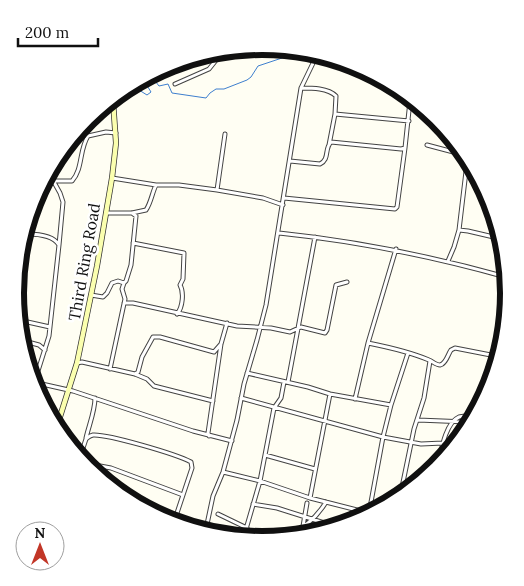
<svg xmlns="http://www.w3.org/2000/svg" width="524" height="586" viewBox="0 0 524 586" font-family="Lora,serif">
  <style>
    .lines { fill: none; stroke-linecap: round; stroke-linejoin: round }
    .stream { stroke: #3e7fce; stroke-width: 1 }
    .street-casing { stroke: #434343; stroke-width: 5 }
    .secondary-casing { stroke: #323232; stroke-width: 6 }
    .street { stroke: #fff; stroke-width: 3 }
    .secondary { stroke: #fbffaf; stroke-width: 4.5 }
    .labels { text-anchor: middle; stroke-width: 5; stroke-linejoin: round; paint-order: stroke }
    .street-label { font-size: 16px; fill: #101010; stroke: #fff }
    .rim { fill: none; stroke: #101010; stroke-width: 6 }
  </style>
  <rect width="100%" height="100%" fill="#fffef3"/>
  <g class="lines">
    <!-- stream -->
    <path class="stream" d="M138,85L139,90L147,95L151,92L146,84L148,79L152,77L159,86L168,84L172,93L206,98L210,93L216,89H224L247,80L251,77L258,66L282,58L283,54L280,52H275L268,47"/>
    <!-- street casing -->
    <g class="street-casing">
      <path id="street" d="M175,84L209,69L221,54
        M301,88C312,88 328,88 336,96L335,114L329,145
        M335,114L409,121
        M427,145L461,154
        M290,161L320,164C330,159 324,149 331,142L401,149L405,148L410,101
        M50,175L60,193L63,202L59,245
        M112,178L156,185H179L217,190L263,198L283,205
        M45,181H72C83,169 79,150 88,136L106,132L116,133
        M217,190L225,134
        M284,198L395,209L397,207L405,148
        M106,213H132L146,210C151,203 152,193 156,185
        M459,230L468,231L498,238
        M279,233C356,241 431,256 506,277
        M27,234C37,234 53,235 59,245L49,336L37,374L38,383
        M133,243L184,253L183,279L180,285C184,292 183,307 177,314
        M448,261L454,247L459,230L467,163
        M91,295L103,297L107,293L112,283L118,281L124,283L126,281L131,265L136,216L132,213
        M124,303H133L237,326L271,328L290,332L301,327L325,333L327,330L336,285L347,282
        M18,309L23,251
        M20,319L23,321L50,327
        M24,341L39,345L45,350
        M368,343C388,347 410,352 429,360C432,361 436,365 440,365C446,364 448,354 451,350L455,348L496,356
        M77,363L82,362L135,374L147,379L154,386L213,401
        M110,369L125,299L122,289L124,283
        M247,373L308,387L330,394L391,405
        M135,374L138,372L142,357L153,337H160L214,352L221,344
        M33,382L73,391L193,431L232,441
        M288,382L315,237
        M241,398L383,437L421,444L443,443L452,445
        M355,399L368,343L396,249
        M418,420L467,422
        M209,436L208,433L221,344L227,323
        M86,438C89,425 95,411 95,398
        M265,455L315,469
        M80,457L86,439C89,437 89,436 93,435C108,434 176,454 191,462L192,468L174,522
        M84,463L111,468L183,495
        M438,465C441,452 445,423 459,417C463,416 468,416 472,415
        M223,472L260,481L310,498L369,513
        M401,492L414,429L424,398L430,361
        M310,498L330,394
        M253,504L277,508L334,526
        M369,513L383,437L391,405L408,353
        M218,514L247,528
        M159,515L175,520
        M207,528L217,531
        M206,529L213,496L223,472L237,420L244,384L257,340L266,305L301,88L316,57
        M302,532L307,503
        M290,534C306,527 317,517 326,502
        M244,536L260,481L274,408L281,398L284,382"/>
    </g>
    <!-- secondary casing -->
    <g class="secondary-casing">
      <path id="secondary" d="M58,423L77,363L97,266L112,178L116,143L113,101"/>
    </g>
    <!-- street -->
    <use href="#street" class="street"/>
    <!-- secondary -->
    <use href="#secondary" class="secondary"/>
  </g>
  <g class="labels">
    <!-- street labels -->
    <g class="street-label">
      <text transform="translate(84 262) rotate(-80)" y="6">Third Ring Road</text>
    </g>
  </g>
  <!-- crop -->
  <path d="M0 0H524V586H0ZM24 293a238 238 0 1 1 476 0a238 238 0 1 1-476 0Z" fill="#fff" fill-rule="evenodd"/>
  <path class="rim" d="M24 293a238 238 0 1 1 476 0a238 238 0 1 1-476 0Z"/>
  <!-- north arrow -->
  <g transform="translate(40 546)"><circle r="24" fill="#ffffff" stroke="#9f9f9f"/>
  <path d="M0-4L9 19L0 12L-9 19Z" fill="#c23627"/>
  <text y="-8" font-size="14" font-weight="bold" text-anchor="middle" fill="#101010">N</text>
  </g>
  <!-- scale -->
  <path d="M18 38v8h80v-8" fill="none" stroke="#101010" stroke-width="2.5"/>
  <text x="25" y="38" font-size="15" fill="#101010" stroke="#ffffff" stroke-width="4" paint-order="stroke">200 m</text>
</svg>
